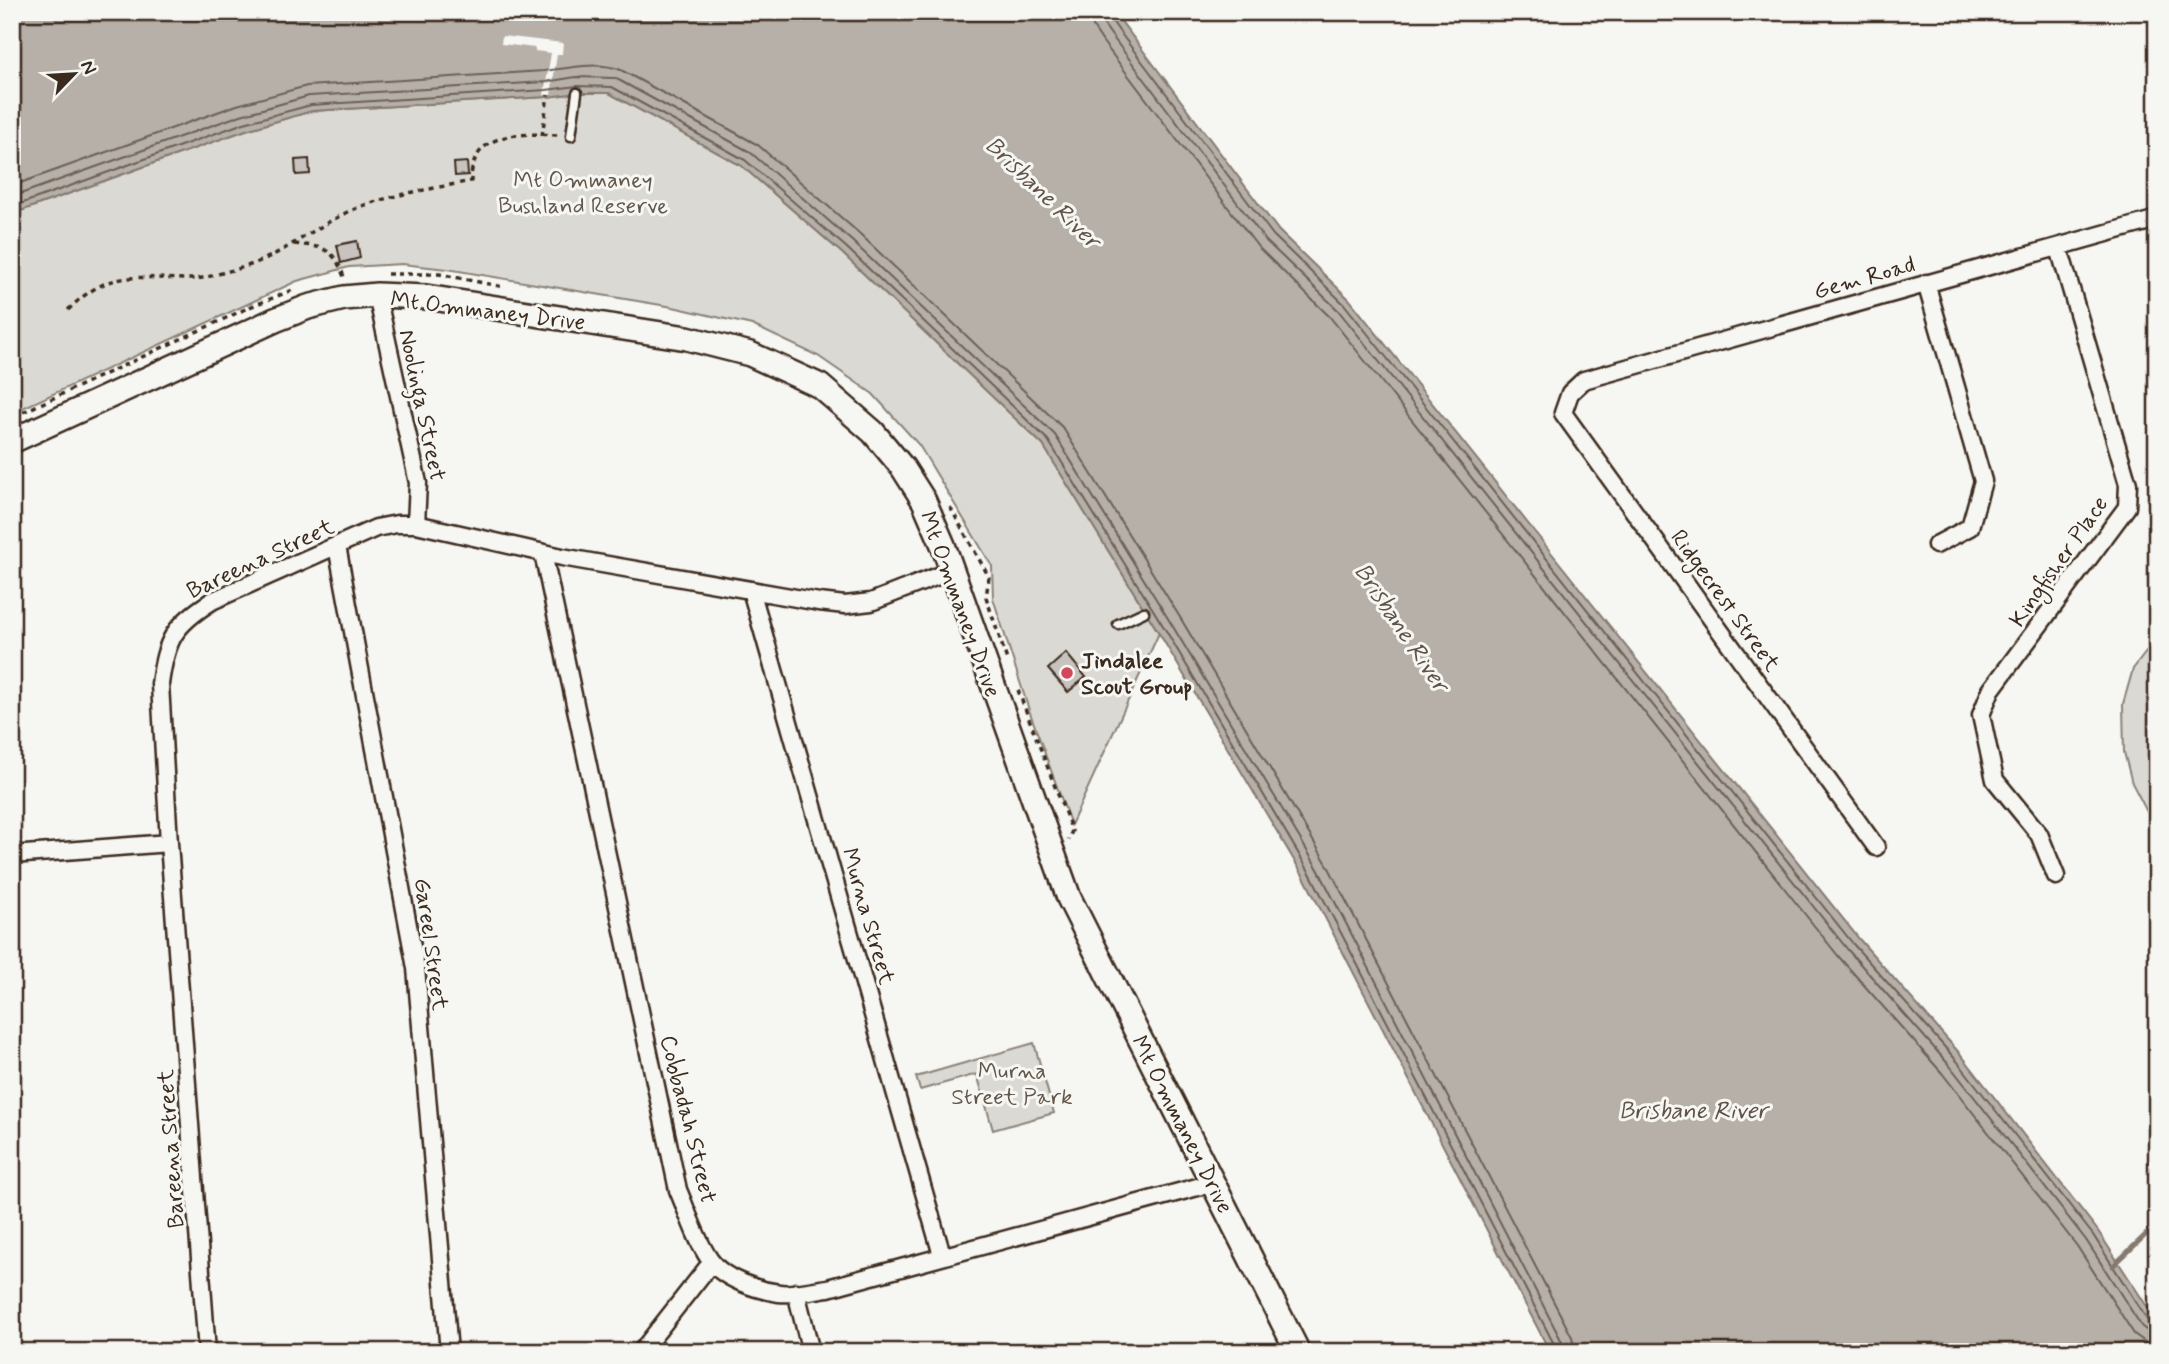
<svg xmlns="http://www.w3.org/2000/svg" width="2169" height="1364" viewBox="0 0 2169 1364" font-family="Mynerve,sans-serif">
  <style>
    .green { fill: #dad9d3; stroke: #8a8278; stroke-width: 2 }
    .water { fill: #b6b0a9; stroke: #857a71; stroke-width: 2 }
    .pier { fill: #f6f6f2 }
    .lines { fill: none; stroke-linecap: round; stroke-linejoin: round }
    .shore { stroke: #6c6056; stroke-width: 2 }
    .stream { stroke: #857a71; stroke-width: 5 }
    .building { fill: #c8c3be; stroke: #3b2a1e; stroke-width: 2 }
    .lane-casing { stroke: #3b2a1e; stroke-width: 13 }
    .street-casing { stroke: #3b2a1e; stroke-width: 21 }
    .secondary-casing { stroke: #3b2a1e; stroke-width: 28 }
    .path { stroke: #3b2a1e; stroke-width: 3.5; stroke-dasharray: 5 5; stroke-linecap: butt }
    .lane { stroke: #f6f6f2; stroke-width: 8 }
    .street { stroke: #f6f6f2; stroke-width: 16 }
    .secondary { stroke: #f6f6f2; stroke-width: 23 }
    .poi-dot { fill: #d1495b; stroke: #f6f6f2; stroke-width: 2.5 }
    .labels { text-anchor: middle; stroke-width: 6; stroke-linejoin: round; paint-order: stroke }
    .park-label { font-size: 23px; fill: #63564b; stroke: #f6f6f2 }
    .street-label { font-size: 23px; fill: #3b2a1e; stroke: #f6f6f2 }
    .poi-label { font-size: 23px; font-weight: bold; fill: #3b2a1e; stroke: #f6f6f2; text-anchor: start }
    .water-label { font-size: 24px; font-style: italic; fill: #605248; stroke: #f6f6f2 }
  </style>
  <rect width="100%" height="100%" fill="#f6f6f2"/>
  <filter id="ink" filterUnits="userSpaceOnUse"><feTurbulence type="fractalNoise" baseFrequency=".0143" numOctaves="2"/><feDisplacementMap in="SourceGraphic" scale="14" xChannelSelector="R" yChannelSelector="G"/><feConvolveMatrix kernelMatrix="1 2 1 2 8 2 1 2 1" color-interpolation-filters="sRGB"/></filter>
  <g filter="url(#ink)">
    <!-- green -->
    <path class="green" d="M577,93H609L742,166L842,253L1043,445L1159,633L1071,825L1029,710L993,598L992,566L919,445L873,394L818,356L752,325L673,307L447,269L402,264L349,267L297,281L12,413V214L246,130L312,111L547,97Z
      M2157,638V831L2132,783L2124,752L2123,704L2133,669Z
      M1034,1043L1054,1113L993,1130L977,1074L920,1090L916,1077Z"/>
    <!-- water -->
    <path class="water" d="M12,12H1114L1279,231L1349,299L1860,940L1962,1056L2098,1231L2157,1322V1352H1550L1304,877L1159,633L1043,445L842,253L742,166L609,93H578L547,97L312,111L246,130L12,214Z"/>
    <!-- pier -->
    <path class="pier" d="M502,36L563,43L562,54H557L551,95H544L551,53L535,51V48L501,44Z"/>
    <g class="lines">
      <!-- shore -->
      <path class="shore" d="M1090,12L1093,27L1103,42L1258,247L1330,317L1839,957L1942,1073L2077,1246L2134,1334L2145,1342L2157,1344
        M1100,12L1102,22L1112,36L1266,241L1338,310L1848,950L1950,1066L2086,1240L2142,1327L2149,1332L2157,1333
        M1109,12L1110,18L1119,31L1273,235L1344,304L1854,945L1957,1061L2093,1235L2148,1321L2157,1324
        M12,186L237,105L307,86L544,71C568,68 598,61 621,70L758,145L860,234L1063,428L1181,619L1327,864L1572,1337L1575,1352
        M12,197L241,115L309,96L545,82L576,77L615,78L750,152L853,242L1055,435L1172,625L1318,869L1562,1342L1564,1352
        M12,207L244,123L311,105L546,90L577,86L612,87L745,160L847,248L1048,440L1165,629L1310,873L1555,1346V1352"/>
      <!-- stream -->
      <path class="stream" d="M2113,1266L2157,1224"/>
    </g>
    <!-- building -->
    <path class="building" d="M309,159L310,174L296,175L295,160Z
      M467,162L468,175L455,176L454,163Z
      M357,241L360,258L341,263L337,245Z
      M1066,653L1086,677L1068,692L1048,669Z"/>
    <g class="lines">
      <!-- lane casing -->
      <g class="lane-casing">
        <path id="lane" d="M571,136L577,93
          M1118,624L1144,612"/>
      </g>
      <!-- street casing -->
      <g class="street-casing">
        <path id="street" d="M1926,283L1983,481L1970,527L1936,545
          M377,295L418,483L416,524
          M337,546L416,968L449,1352
          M543,553L678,1190C688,1213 696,1240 710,1260C723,1279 757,1290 779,1293C794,1295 812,1290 828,1288L1212,1183
          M751,590L942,1255
          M1876,847L1563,413L1570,393L1584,380L2157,219
          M12,855L169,843
          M2056,876L2039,834L1995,780L1981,715L1991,690L2127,507L2128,484L2059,248
          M796,1292L811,1352
          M207,1352L169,843L160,684C166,639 174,625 212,601L376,528L397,524H416L562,557L819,602L845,605L871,602L953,570
          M641,1352L711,1263"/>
      </g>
      <!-- secondary casing -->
      <g class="secondary-casing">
        <path id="secondary" d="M12,441L275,320L308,307L344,298L377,295L426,297L687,338L750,354L820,386L873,432L903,468L924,501L943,545L1069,898L1298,1352"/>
      </g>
      <!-- path -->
      <path class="path" d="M542,136L548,95
        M294,244C324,247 333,247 344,277
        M387,274H439L504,287
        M68,310C111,267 137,279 191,279C205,279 220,273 233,270C279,260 313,226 357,208C393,194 432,189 471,181C471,131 520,133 559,135
        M23,412L252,306L293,290
        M950,507L989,577L986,597L1008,663
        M1018,690L1072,831L1068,840"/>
      <!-- lane -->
      <use href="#lane" class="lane"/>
      <!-- street -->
      <use href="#street" class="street"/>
      <!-- secondary -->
      <use href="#secondary" class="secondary"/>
    </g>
  </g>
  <!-- markers -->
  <circle class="poi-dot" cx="1067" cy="673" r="7"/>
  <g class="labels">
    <!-- park labels -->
    <g class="park-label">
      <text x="583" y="187">Mt Ommaney<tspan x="583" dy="26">Bushland Reserve</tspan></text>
      <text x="1012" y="1078">Murna<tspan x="1012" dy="26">Street Park</tspan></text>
    </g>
    <!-- street labels -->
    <g class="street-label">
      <text transform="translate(1864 277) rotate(-16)" y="8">Gem Road</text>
      <text transform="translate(488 310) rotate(7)" y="8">Mt Ommaney Drive</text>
      <text transform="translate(423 405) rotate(78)" y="8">Noolinga Street</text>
      <text transform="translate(260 558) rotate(-25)" y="8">Bareena Street</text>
      <text transform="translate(2058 561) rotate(-55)" y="8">Kingfisher Place</text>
      <text transform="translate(1726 600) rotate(54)" y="8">Ridgecrest Street</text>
      <text transform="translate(961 604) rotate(70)" y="8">Mt Ommaney Drive</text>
      <text transform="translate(869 916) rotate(74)" y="8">Murna Street</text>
      <text transform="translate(432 944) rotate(82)" y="8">Gareel Street</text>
      <text transform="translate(689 1119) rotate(76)" y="8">Cobbadah Street</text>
      <text transform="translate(1183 1124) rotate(63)" y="8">Mt Ommaney Drive</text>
      <text transform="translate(170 1149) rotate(-94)" y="8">Bareena Street</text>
    </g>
    <!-- poi labels -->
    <g class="poi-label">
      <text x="1081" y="668">Jindalee<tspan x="1081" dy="26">Scout Group</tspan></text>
    </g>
    <!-- water labels -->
    <g class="water-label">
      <text transform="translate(1043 192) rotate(44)" y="8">Brisbane River</text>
      <text transform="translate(1402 627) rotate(56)" y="8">Brisbane River</text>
      <text x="1693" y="1118">Brisbane River</text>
    </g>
  </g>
  <!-- margin -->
  <rect width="2169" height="1364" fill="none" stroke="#f6f6f2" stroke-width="42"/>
  <rect x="21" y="21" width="2127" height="1322" fill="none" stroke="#3b2a1e" stroke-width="2.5" filter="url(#ink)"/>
  <!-- north arrow -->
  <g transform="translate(74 74) rotate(65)" stroke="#f6f6f2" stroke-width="5" paint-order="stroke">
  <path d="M0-5L12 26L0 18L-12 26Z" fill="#3b2a1e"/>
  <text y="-10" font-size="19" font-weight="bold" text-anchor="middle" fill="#3b2a1e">N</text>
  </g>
</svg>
